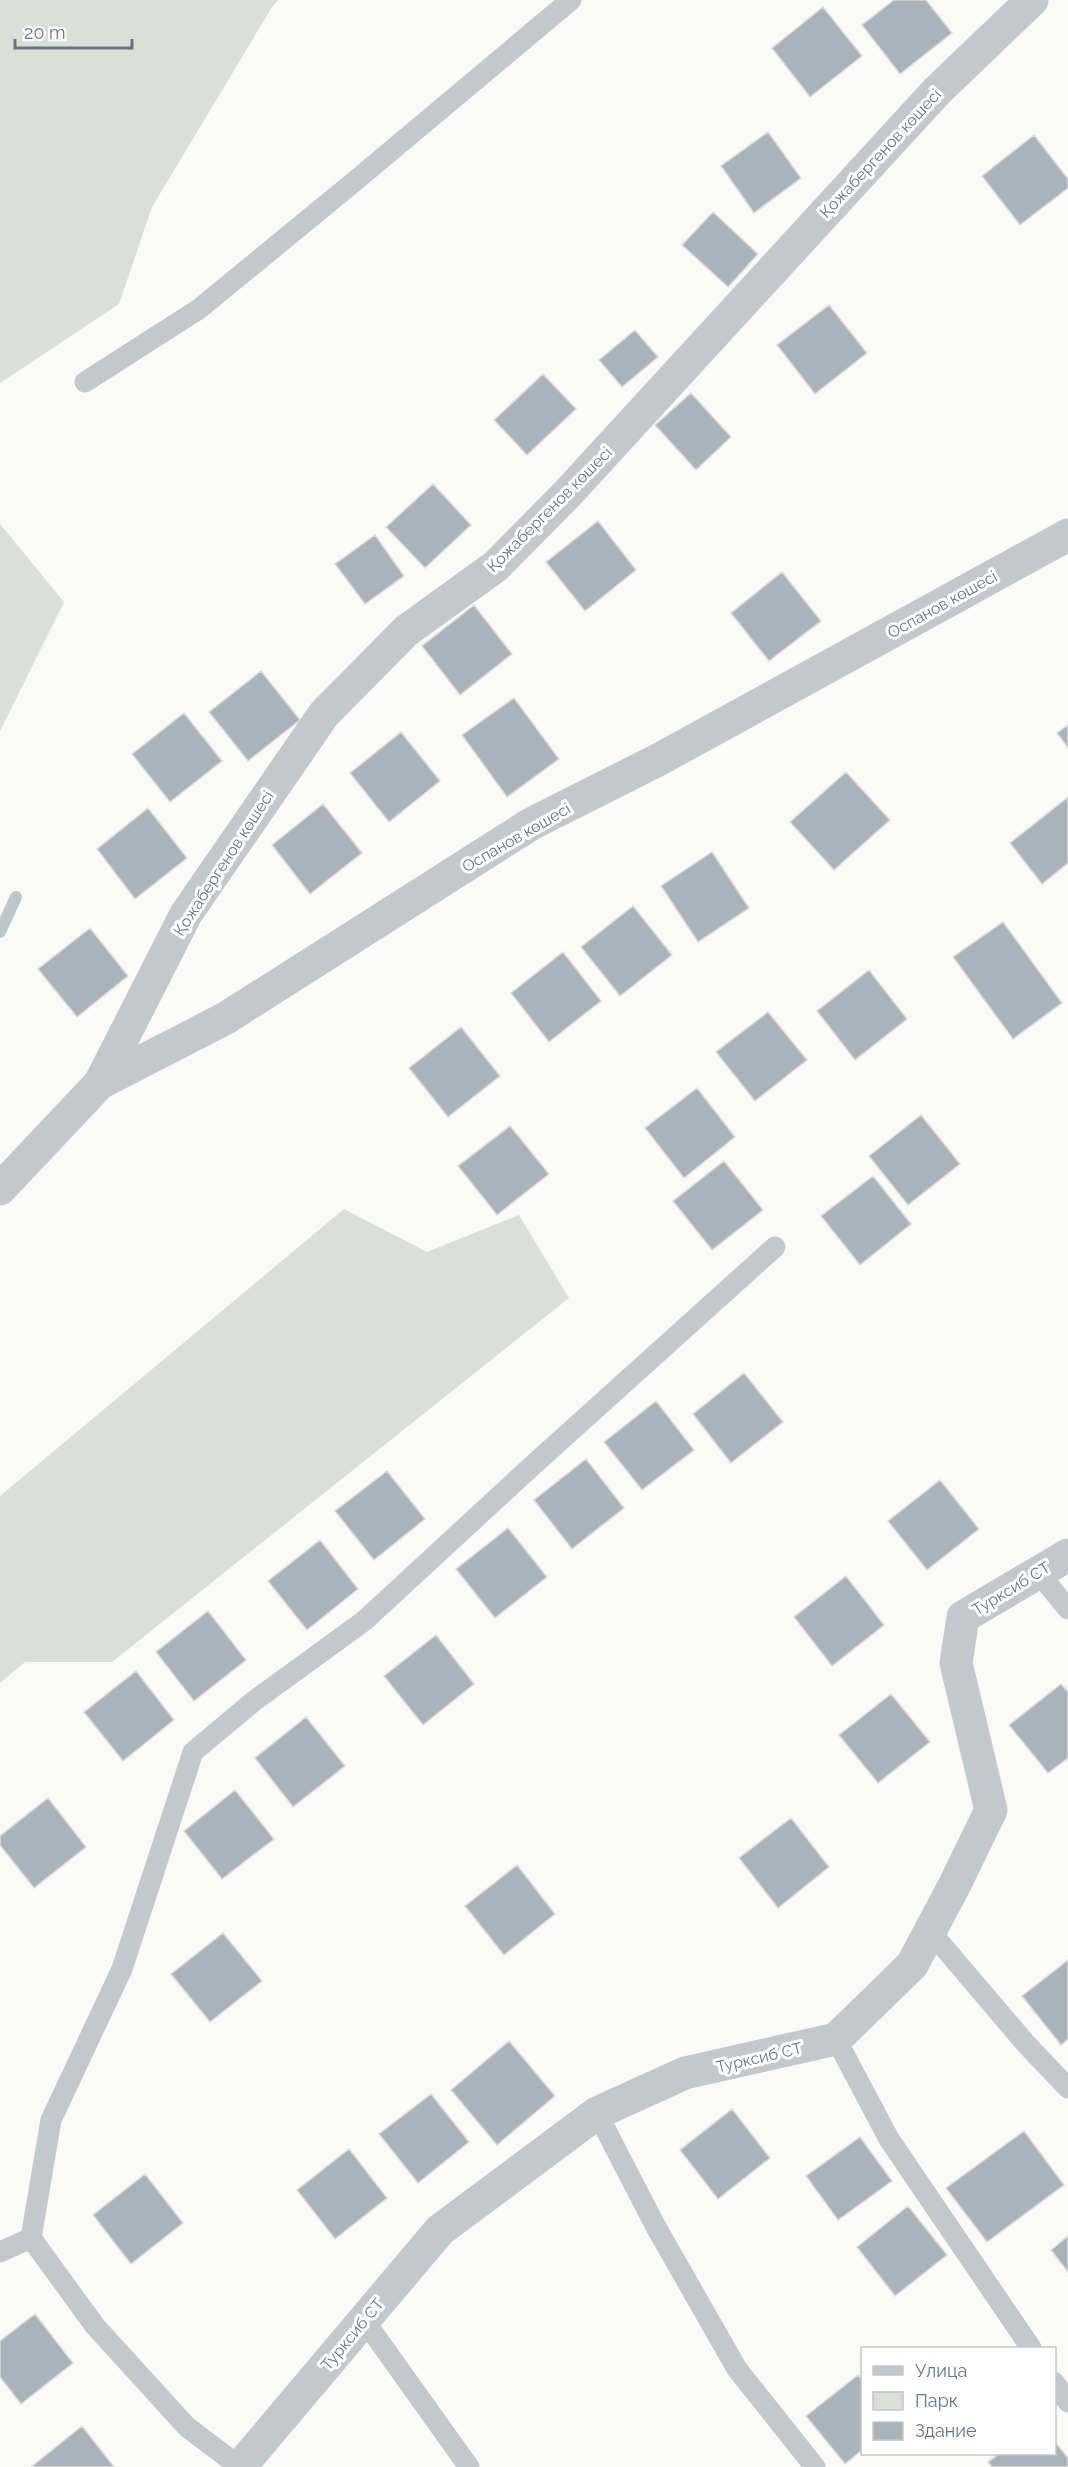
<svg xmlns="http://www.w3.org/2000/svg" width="1068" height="2467" viewBox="0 0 1068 2467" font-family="Raleway,sans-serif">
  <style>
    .green { fill: #dadfd7 }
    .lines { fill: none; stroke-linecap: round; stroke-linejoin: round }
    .stream { stroke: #bbc7cb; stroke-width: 12 }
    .building { fill: #aab3b9; stroke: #dcdcda; stroke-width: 1.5 }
    .service { stroke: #c3c8cc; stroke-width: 21 }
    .minor { stroke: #c3c8cc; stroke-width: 33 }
    .tertiary { stroke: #c3c8cc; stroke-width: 33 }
    .labels { text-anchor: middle; stroke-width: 6; stroke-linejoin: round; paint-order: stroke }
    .street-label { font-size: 16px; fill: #657683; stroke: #fff }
  </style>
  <rect width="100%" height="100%" fill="#fafaf8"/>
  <!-- green -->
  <path class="green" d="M0,0H278L272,7L152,207L119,304L0,383Z
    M0,524L64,602L0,731Z
    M344,1209L427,1252L519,1215L569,1298L112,1662H25L0,1683V1496Z"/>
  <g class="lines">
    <!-- stream -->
    <path class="stream" d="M0,932L16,897"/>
  </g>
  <!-- building -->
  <path class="building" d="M894,0H926L952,33L900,74L862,25Z
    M823,7L862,56L810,97L772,48Z
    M768,132L801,178L754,213L721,166Z
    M1034,135L1068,179V188L1020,225L982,176Z
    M713,212L758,254L728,287L682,245Z
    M829,305L867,353L815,394L777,345Z
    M635,330L658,357L622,387L599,360Z
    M543,374L576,409L527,455L494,420Z
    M691,393L731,437L696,470L655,425Z
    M433,484L471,525L425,568L386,527Z
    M598,521L636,570L585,611L546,562Z
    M375,535L404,576L365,604L335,564Z
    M782,572L821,621L769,661L731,613Z
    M474,605L512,654L460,695L422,646Z
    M261,671L300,720L248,761L209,712Z
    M514,698L559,759L507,797L462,735Z
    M184,713L222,761L170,802L132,754Z
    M1068,725V748L1057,733Z
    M401,732L440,781L389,822L350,773Z
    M846,772L890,820L834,870L790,822Z
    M1068,797V863L1042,884L1010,843Z
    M323,804L362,853L310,894L272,845Z
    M148,808L187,858L135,899L97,849Z
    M712,852L749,908L698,942L661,886Z
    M633,906L672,955L620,996L581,947Z
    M1003,922L1062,1003L1013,1039L953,957Z
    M90,928L128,976L77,1017L38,969Z
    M563,952L601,1001L549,1042L511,993Z
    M869,970L907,1019L855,1060L817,1011Z
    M768,1012L807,1060L755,1101L716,1052Z
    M461,1027L500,1076L448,1117L409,1068Z
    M697,1088L735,1137L684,1178L645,1128Z
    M921,1115L960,1164L908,1205L869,1156Z
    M510,1126L549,1174L497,1215L458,1166Z
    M724,1161L763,1210L712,1250L673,1201Z
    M873,1176L911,1224L860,1265L821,1216Z
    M744,1373L783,1422L731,1463L693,1414Z
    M656,1401L694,1450L642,1490L604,1442Z
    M586,1459L624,1508L572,1549L534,1500Z
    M387,1471L425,1519L374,1560L335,1511Z
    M940,1480L979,1529L927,1570L888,1521Z
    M508,1528L547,1577L495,1618L456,1569Z
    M320,1540L358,1589L307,1630L268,1581Z
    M846,1576L884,1625L832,1666L794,1617Z
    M208,1611L246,1660L194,1701L156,1652Z
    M436,1635L474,1684L423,1725L384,1676Z
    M136,1671L174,1720L123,1761L84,1712Z
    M1061,1684L1068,1692V1758L1048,1773L1009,1725Z
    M891,1694L930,1742L878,1783L839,1735Z
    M306,1717L345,1766L293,1807L255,1758Z
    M235,1790L274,1839L222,1879L184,1831Z
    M48,1798L86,1847L34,1888L0,1845V1836Z
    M791,1818L829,1867L778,1908L739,1858Z
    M517,1865L555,1914L504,1955L465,1906Z
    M223,1933L262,1981L210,2022L171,1974Z
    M1068,1960V2039L1061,2045L1022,1996Z
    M509,2041L555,2096L497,2145L451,2090Z
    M431,2094L469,2142L418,2183L379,2134Z
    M732,2109L770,2158L718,2199L680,2150Z
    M1024,2131L1064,2185L987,2242L946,2188Z
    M860,2137L892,2181L838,2220L806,2176Z
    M349,2149L387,2198L335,2239L297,2190Z
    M145,2174L183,2223L131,2264L93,2215Z
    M908,2206L947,2255L895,2296L857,2247Z
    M1068,2236V2272L1051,2250Z
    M35,2314L73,2363L21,2404L0,2377V2341Z
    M858,2375L862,2380V2450L845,2464L806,2416Z
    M82,2426L114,2467H31Z
    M1054,2441L1068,2458V2467H992L988,2462L999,2454H1054Z"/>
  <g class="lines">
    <!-- service -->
    <path class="service" d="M85,382L199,309L355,181L571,0
      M1037,1571L1068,1609
      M930,1931L1027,2045L1068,2088
      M836,2039L889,2139L1031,2348
      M597,2113L656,2227L737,2369L815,2467
      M31,2238L51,2120L122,1969L193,1752L254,1701L364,1621L532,1466L775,1247
      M0,2252L31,2238L95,2326L187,2427L240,2467
      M364,2320L469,2467
      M1054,2382L1068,2402"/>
    <!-- minor -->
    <path class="minor" d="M100,1083L186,914L324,714L406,631L496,566L568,493L937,91L1032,0
      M240,2467L440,2230L597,2113L685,2073L836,2039L912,1965L954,1886L991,1810L956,1663L963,1617L1068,1555"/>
    <!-- tertiary -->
    <path class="tertiary" d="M0,1189L100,1083L226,1018L531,824L658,760L1068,535"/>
  </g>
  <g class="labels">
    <!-- street labels -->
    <g class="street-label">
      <text transform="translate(880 153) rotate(-47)" y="6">Қожабергенов көшесі</text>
      <text transform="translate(549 509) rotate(-45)" y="6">Қожабергенов көшесі</text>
      <text transform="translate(942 604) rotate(-29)" y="6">Оспанов көшесі</text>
      <text transform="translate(516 837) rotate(-30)" y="6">Оспанов көшесі</text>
      <text transform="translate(223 863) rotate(-57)" y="6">Қожабергенов көшесі</text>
      <text transform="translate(1011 1588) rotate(-31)" y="6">Турксиб СТ</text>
      <text transform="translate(759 2057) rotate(-13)" y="6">Турксиб СТ</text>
      <text transform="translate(352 2334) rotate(-50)" y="6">Турксиб СТ</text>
    </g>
  </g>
  <!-- legend -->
  <rect x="861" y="2347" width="195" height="108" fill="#ffffff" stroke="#c1c8cd" stroke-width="1.5"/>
  <rect x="873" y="2366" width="30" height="9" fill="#c3c8cc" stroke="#c1c8cd" stroke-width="1.5"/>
  <text x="915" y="2377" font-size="18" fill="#657683">Улица</text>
  <rect x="873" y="2392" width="30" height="18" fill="#dadfd7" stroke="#c1c8cd" stroke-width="1.5"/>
  <text x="915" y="2407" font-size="18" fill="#657683">Парк</text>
  <rect x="873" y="2422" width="30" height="18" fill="#aab3b9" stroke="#c1c8cd" stroke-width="1.5"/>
  <text x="915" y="2437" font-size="18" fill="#657683">Здание</text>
  <!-- scale -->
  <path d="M15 39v9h117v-9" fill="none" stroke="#657683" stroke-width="3"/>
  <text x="24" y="39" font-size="18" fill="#657683" stroke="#ffffff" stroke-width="4.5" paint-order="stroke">20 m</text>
</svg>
